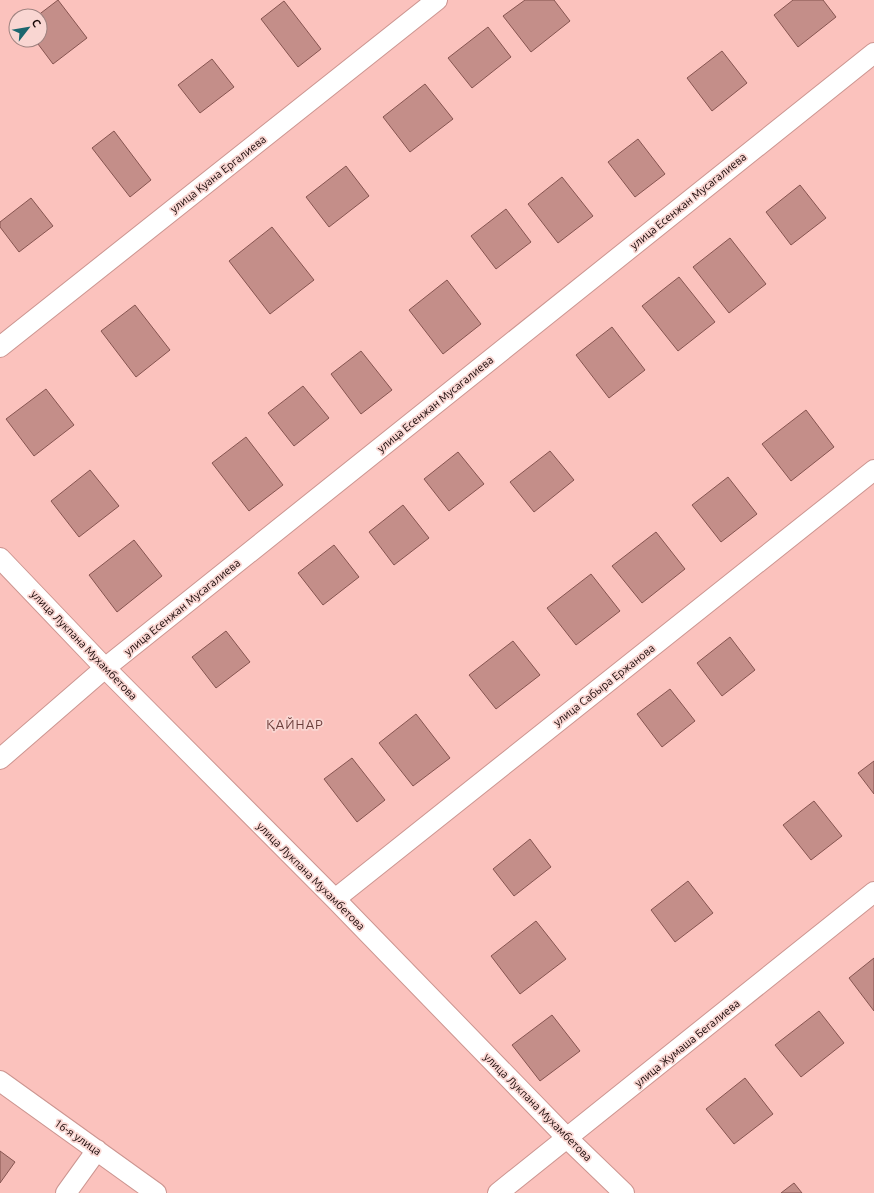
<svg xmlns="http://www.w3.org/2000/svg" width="874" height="1193" viewBox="0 0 874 1193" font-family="Ubuntu,sans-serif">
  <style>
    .building { fill: #c48e89; stroke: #865450 }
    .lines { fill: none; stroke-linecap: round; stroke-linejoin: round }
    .street-casing { stroke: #cc9590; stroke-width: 22 }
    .street { stroke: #fff; stroke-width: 20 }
    .labels { text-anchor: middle; stroke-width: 3.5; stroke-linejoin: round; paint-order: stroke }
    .street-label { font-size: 11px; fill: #170605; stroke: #f9d6d2 }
    .quarter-label { font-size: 13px; letter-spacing: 1px; fill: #6c3d3a; stroke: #f9d6d2 }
  </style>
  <rect width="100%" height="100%" fill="#fbc2bd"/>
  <!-- building -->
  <path class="building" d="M58,0L87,38L53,64L35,40H40V16H37Z
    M525,0H554L570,21L531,52L503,16Z
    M793,0H823L836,17L798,47L774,15Z
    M284,1L321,49L298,67L261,19Z
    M488,27L511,57L472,88L448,58Z
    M722,51L747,83L712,111L687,78Z
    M212,59L234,87L200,113L178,85Z
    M425,84L453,119L410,152L383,117Z
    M114,131L151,180L130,197L92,148Z
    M638,139L665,174L635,197L608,162Z
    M346,166L369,196L329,227L306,197Z
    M562,177L593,216L558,243L528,204Z
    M800,185L826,218L791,245L766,212Z
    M31,198L53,226L19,252L0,227V222Z
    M506,209L531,242L496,269L471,236Z
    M272,227L314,280L270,314L229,261Z
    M730,238L766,284L729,313L693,267Z
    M679,277L715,322L678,351L642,306Z
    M447,280L481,324L443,354L409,310Z
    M135,305L170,350L136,377L101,331Z
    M612,327L645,370L609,398L576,355Z
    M361,351L392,390L361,414L331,374Z
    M303,386L329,418L294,446L268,413Z
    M46,389L74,425L34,456L6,419Z
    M806,410L834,447L791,481L762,444Z
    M246,437L283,485L249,511L212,463Z
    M550,451L574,480L534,512L510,482Z
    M458,452L484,484L449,511L424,479Z
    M90,470L119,506L79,537L51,501Z
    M728,477L757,514L721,542L692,505Z
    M403,505L429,538L394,565L369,532Z
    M656,532L685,569L642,603L612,566Z
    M134,540L162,576L117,612L89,575Z
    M334,545L359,577L323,605L298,573Z
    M591,574L620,611L576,645L547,608Z
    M226,631L250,662L216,688L192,657Z
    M730,637L755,670L722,696L697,663Z
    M513,641L540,675L496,709L469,675Z
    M670,689L695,721L662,747L637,714Z
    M416,714L450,758L413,786L379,743Z
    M352,758L385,800L357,822L324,779Z
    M874,761V794L858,773Z
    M814,801L842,836L811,860L783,825Z
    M530,839L551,867L514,896L493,869Z
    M688,881L713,913L675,942L651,910Z
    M536,921L566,959L520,994L491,956Z
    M874,958V1011L849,978Z
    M819,1011L844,1043L801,1077L775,1045Z
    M552,1015L580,1051L540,1081L512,1045Z
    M745,1078L773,1114L734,1144L706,1109Z
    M0,1151L15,1162L0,1183Z
    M794,1183L802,1193H781Z"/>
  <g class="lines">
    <!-- street casing -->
    <g class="street-casing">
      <path id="street" d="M0,347L437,0
        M0,558L105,668L335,899L568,1139L624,1193
        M0,759L105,668L874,53
        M335,899L874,470
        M0,1081L156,1193
        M66,1193L97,1150
        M498,1193L874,892"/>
    </g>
    <!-- street -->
    <use href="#street" class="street"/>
  </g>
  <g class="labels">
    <!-- street labels -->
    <g class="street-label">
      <text transform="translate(218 174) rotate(-38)" y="4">улица Куана Ергалиева</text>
      <text transform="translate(688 201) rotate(-39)" y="4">улица Есенжан Мусагалиева</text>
      <text transform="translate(435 404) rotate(-39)" y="4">улица Есенжан Мусагалиева</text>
      <text transform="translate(182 607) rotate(-39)" y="4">улица Есенжан Мусагалиева</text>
      <text transform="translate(84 645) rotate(46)" y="4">улица Лукпана Мухамбетова</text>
      <text transform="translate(604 685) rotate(-38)" y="4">улица Сабыра Ержанова</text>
      <text transform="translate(311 876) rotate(45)" y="4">улица Лукпана Мухамбетова</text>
      <text transform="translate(687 1043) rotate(-39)" y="4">улица Жумаша Бегалиева</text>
      <text transform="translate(538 1107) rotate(45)" y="4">улица Лукпана Мухамбетова</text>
      <text transform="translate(78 1137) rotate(35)" y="4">16-я улица</text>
    </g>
    <!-- quarter labels -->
    <g class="quarter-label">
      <text x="295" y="729">ҚАЙНАР</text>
    </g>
  </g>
  <!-- north arrow -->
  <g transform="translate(28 28) rotate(59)"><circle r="19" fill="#f9d6d2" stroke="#9f8380"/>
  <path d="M0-3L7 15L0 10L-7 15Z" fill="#1a666e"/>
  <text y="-6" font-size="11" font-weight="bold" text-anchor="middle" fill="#170605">С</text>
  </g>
</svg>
